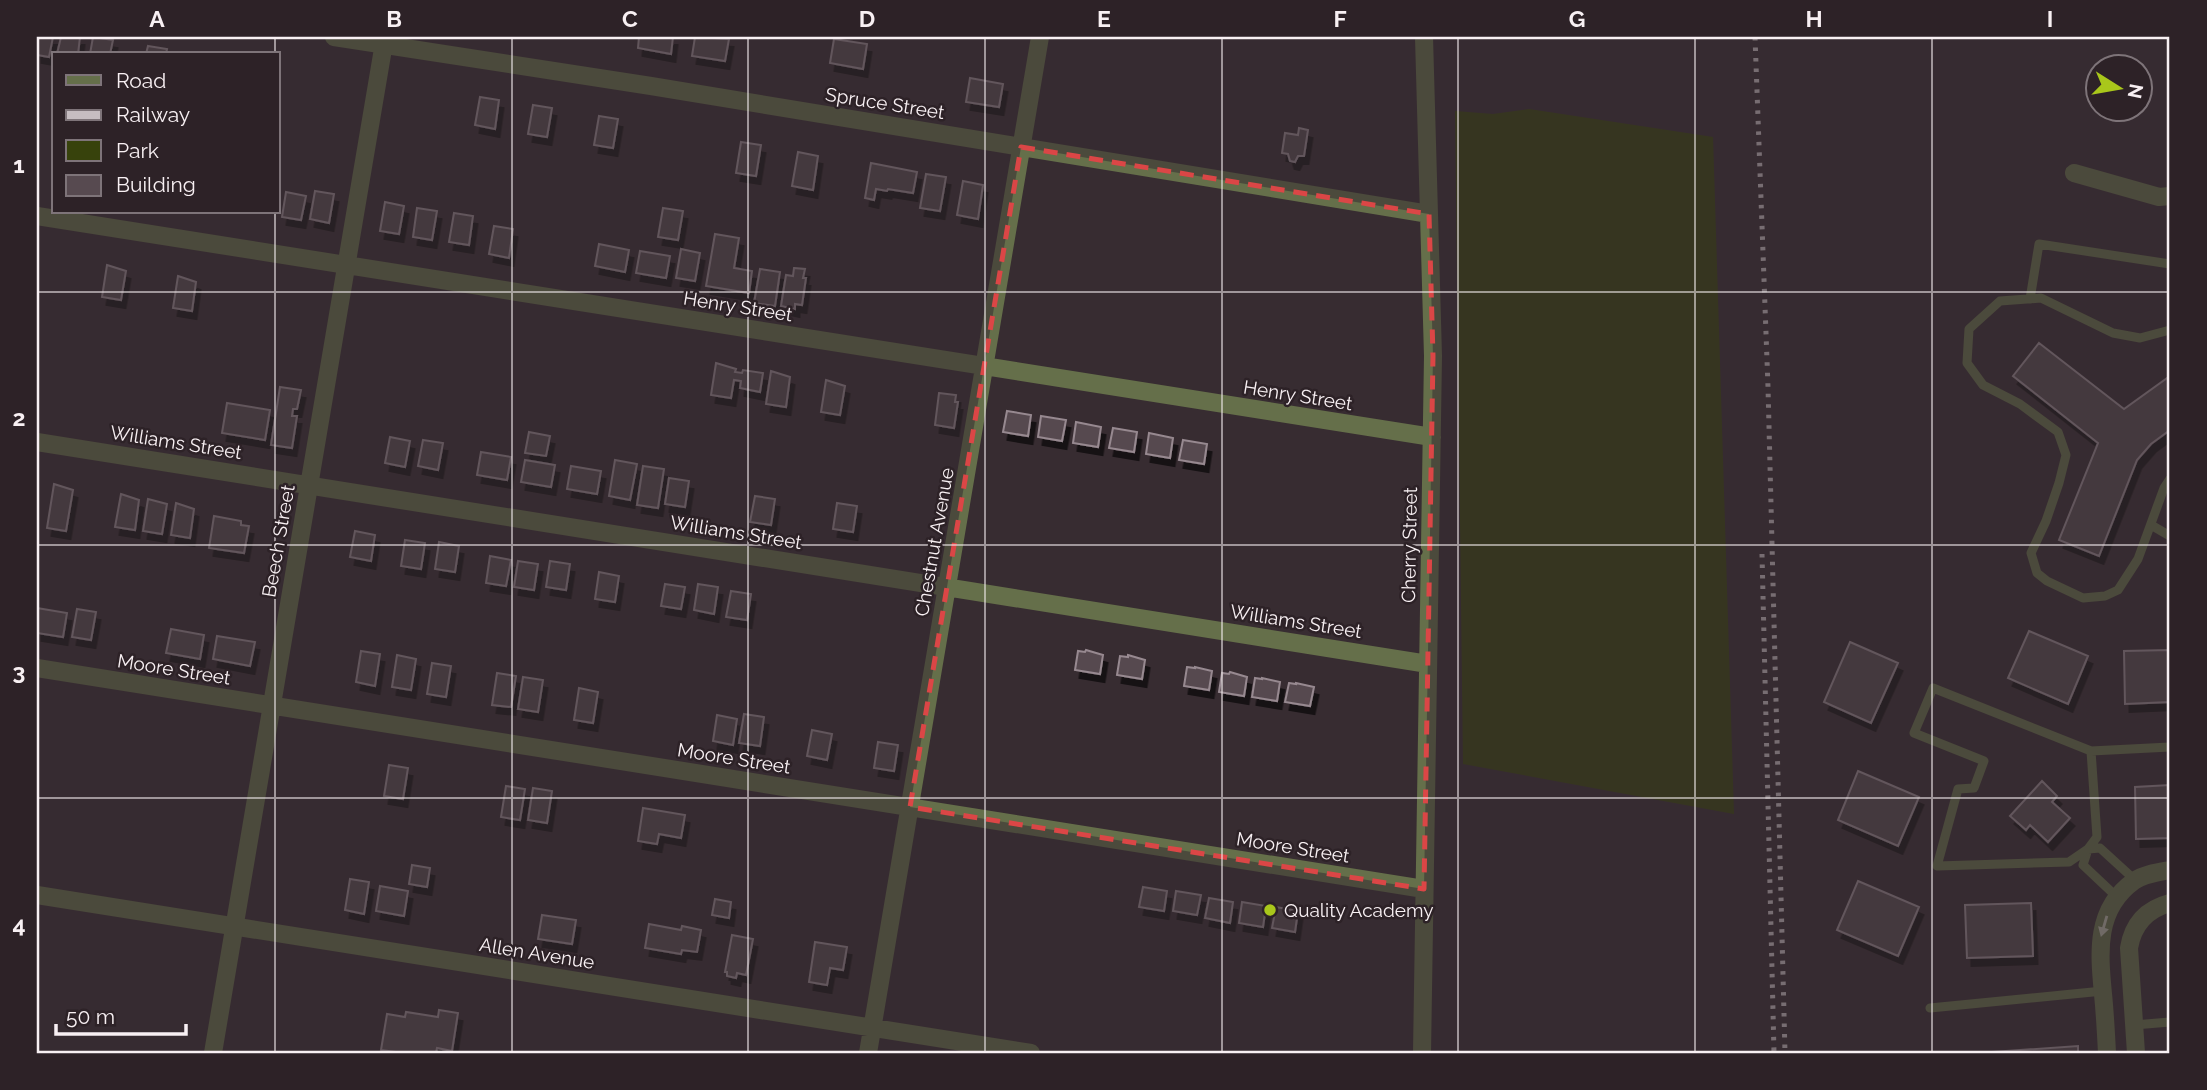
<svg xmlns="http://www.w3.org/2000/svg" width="2207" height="1090" viewBox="0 0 2207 1090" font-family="Raleway,sans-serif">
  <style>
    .green { fill: #37420c }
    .building { fill: #574a50; stroke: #978990; stroke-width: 2; filter: url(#shadow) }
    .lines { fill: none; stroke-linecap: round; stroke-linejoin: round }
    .service { stroke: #656f4a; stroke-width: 9 }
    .minor { stroke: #656f4a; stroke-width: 18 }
    .rail { stroke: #c6bdc1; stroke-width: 5; stroke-dasharray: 3.5 7; stroke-linecap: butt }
    .oneway { fill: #b6b6a7 }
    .marked { fill: none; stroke: #db4646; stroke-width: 5; stroke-dasharray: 14 9; stroke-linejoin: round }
    .grid { fill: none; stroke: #f8f0f3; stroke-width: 2; stroke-opacity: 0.55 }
    .poi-dot { fill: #a9c71b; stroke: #2d2227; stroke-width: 2.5 }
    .labels { text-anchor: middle; stroke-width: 5; stroke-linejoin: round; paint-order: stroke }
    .street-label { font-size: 19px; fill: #f8f0f3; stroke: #2d2227 }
    .poi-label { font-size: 19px; fill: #f8f0f3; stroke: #2d2227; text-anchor: start }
    .neatline { fill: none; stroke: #f8f0f3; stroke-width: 2.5 }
    .grid-label { font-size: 23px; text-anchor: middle; font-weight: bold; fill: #f8f0f3 }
  </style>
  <defs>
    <filter id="shadow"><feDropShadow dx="4.5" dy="8" stdDeviation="0" flood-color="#0009"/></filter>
  </defs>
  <rect width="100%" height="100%" fill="#372c31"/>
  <!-- green -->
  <path class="green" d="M1529,109L1713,137L1734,814L1463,764L1455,111L1493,114Z"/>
  <!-- building -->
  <path class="building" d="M37,37H53L49,57L37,55Z
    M61,37H80L78,54H57Z
    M93,37L113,40L110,54H90Z
    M639,37H673L671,54L638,48Z
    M695,37L729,39L725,61L692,56Z
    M834,39L867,44L863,69L830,63Z
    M148,46L167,49L166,54H146Z
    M970,78L1003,84L999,107L966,102Z
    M480,97L499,100L495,129L475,125Z
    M533,105L552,108L547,137L528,134Z
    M599,116L618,119L613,148L594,145Z
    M1299,128L1308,130L1304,156H1298L1295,162L1290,161L1288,154L1282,153L1285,133L1298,135Z
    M741,142L761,145L756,176L736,173Z
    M798,152L818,156L813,190L792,186Z
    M871,163L917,172L913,193L888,189L887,191L876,189L874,200L865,198Z
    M926,174L946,177L940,211L920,208Z
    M963,181L983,185L978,219L957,215Z
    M315,191L334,194L329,223L310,219Z
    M286,192L306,196L301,220L282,217Z
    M385,202L404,206L399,234L380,231Z
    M417,208L437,211L432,240L413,237Z
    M663,208L683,211L678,240L658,237Z
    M454,213L473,216L469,245L449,242Z
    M494,226L513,229L509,258L489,254Z
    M715,234L739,238L734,268L752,271L749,293L706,286Z
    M599,244L629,250L625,272L595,266Z
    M681,249L700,253L695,281L676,278Z
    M640,251L670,256L666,278L636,273Z
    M107,265L126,271L121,300L102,297Z
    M794,268L805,269L803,278H806L802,305L795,304V309L781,306L786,275L793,276Z
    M760,269L780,272L775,306L754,303Z
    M178,276L196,282L192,311L173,308Z
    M2039,343L2124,409L2170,376V430L2151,444L2137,460L2099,556L2059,540L2098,443L2013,376Z
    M716,363L736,369L735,372L742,373L743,370L763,373L760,392L740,388L741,381L734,380L731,398L711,395Z
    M771,371L790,377L786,407L766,404Z
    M826,380L845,386L840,415L821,412Z
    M280,387L301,390L297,409H293L292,416H297L292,448L271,445Z
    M939,393L956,395L955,402H958L954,428L935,425Z
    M227,403L270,410L265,440L222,433Z
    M1007,411L1031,415L1028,436L1003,432Z
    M1041,416L1066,420L1062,441L1038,437Z
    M1076,422L1101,427L1098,447L1073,443Z
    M1113,428L1137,432L1134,452L1109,448Z
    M529,432L550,436L546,456L525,453Z
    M1149,433L1173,438L1170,458L1146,454Z
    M390,437L410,441L405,467L385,463Z
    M423,440L443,443L438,470L418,466Z
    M1183,440L1207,444L1204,464L1179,460Z
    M481,452L511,457L507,480L477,475Z
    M525,460L555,465L551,487L521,482Z
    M615,460L637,464L630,500L609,496Z
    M571,466L601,471L597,494L567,489Z
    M643,466L664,469L658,508L637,505Z
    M669,478L689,481L685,507L665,504Z
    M54,484L73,490L66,531L47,528Z
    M121,494L139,500L135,530L115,527Z
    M755,496L775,499L771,525L750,522Z
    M148,499L167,504L162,534L143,531Z
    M176,503L194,509L190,538L171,535Z
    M837,503L857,506L853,532L833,529Z
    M214,516L241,521V525L249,526L244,553L209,548Z
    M355,531L375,535L371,561L350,557Z
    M405,540L425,543L421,569L401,566Z
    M439,542L459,546L455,572L435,569Z
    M490,556L511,560L506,586L486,583Z
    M518,561L538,564L534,590L514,587Z
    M550,561L570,564L566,590L546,587Z
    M599,572L619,576L615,602L595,599Z
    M665,584L685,587L681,609L661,606Z
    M698,584L718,587L714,614L694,610Z
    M731,591L751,594L747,620L726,617Z
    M37,608L67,613L63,637L37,633Z
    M77,609L96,612L91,640L72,637Z
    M171,629L204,635L200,659L166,653Z
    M2029,631L2088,656L2068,704L2008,678Z
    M217,636L255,642L250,666L213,659Z
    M1850,642L1898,663L1871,723L1824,702Z
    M1086,650L1103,655L1100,674L1075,670L1078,651L1085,652Z
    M2170,650V702L2125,704L2124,651Z
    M361,651L380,654L375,686L356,682Z
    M397,655L416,659L411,690L392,687Z
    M1128,655L1145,660L1142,679L1117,675L1120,656L1128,657Z
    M432,663L451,666L446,697L427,694Z
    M1187,667L1195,668V667L1212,671L1209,690L1184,686Z
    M1230,672L1247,677L1244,696L1219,692L1222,673L1229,674Z
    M497,673L516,676L511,707L492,705Z
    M523,677L543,680L538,712L518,709Z
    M1255,678L1262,679V678L1280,682L1277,701L1252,697Z
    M1289,683L1296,684V683L1314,687L1310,706L1285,702Z
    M579,688L598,692L593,723L574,720Z
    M744,714L764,717L760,746L739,743Z
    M717,715L737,719L733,745L713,741Z
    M812,730L832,734L827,760L807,756Z
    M878,742L898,745L894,771L874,768Z
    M389,765L408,768L403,799L384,796Z
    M1858,771L1919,797L1898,846L1838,820Z
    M2042,781L2057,796L2052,802L2070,818L2048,842L2030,825L2026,830L2010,816Z
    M2170,785V838L2136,839L2135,787Z
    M506,786L525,789L520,820L501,817Z
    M533,788L552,791L547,823L528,820Z
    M643,808L685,815L681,838L659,834L657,844L638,841Z
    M412,865L430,868L427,887L409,884Z
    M350,879L369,882L364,914L345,910Z
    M1858,881L1919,907L1898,956L1837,930Z
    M380,886L408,891L404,916L376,911Z
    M1143,887L1167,891L1164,911L1139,907Z
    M1176,891L1201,895L1197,915L1173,911Z
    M1209,898L1233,902L1230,923L1205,918Z
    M715,899L731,902L729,918L712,915Z
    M1242,902L1266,906L1263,927L1239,923Z
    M2031,903L2033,956L1967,958L1965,905Z
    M1276,907L1298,911L1295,932L1272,928Z
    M542,915L576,920L572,944L538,939Z
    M649,924L681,930L682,926L701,930L697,952L682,950L681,954L645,948Z
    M732,935L753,939L746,975L737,973L736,978L727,976V972H725Z
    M815,942L847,947L843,970L830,968L827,985L809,982Z
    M439,1010L458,1013L452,1051L437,1048L436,1053H403L381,1050L387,1014L405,1017L406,1012L438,1017Z
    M2078,1046V1053H1978Z"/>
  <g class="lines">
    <!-- service -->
    <path class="service" d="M2030,299L2039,244L2170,264
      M2170,330L2140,338L2113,333L2041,298L2000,301L1969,329L1967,363L1983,385L2020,404L2058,432L2066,455L2059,483L2046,521L2031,553L2037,573L2047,581L2083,598L2105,596L2118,590L2138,559L2164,488L2170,479
      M2151,525L2170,536
      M2091,751L1933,688L1914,733L1984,761L1974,788L1958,789L1937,866L2069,862L2088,849L2100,848L2135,880
      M2118,898L2083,865L2088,849L2097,837L2091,751L2170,747
      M1930,1008L2103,991
      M2134,1025L2170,1022"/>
    <!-- minor -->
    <path class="minor" d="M334,37L651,86L1429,214
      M2074,173L2159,197L2170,196
      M37,216L1432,437
      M37,442L1428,664
      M37,668L1424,889
      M37,895L1031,1053
      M213,1053L385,37
      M868,1053L1040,37
      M1422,1053L1433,356L1424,37
      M2107,1053C2106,1033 2105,1014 2103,994C2099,952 2095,909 2134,881C2144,874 2159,872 2170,870
      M2136,1053L2129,948C2133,924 2147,909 2170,903"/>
    <!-- rail -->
    <path class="rail" d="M1755,37L1768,387L1785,1053
      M1762,554L1774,1053"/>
  </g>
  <!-- one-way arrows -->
  <defs><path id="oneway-solid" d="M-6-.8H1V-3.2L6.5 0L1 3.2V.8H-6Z" transform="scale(1.75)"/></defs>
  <use class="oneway" href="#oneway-solid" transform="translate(2104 926) rotate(106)"/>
  <!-- marked area -->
  <path d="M0 0H2207V1090H0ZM1021,147L1429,214L1433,356L1424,889L910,807Z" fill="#372c31" fill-opacity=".55" fill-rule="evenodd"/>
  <path class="marked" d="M1021,147L1429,214L1433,356L1424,889L910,807Z"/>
  <!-- grid -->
  <path class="grid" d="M275,37V54M512,37V1053M748,37V1053M985,37V1053M1222,37V1053M1458,37V1053M1695,37V1053M1932,37V1053M275,212V1053M37,292H2170M37,545H2170M37,798H2170"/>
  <!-- markers -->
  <circle class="poi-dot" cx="1270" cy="910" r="7"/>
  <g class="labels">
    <!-- street labels -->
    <g class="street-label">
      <text transform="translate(885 103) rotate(9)" y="7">Spruce Street</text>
      <text transform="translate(738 306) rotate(9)" y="7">Henry Street</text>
      <text transform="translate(1298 395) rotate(9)" y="7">Henry Street</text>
      <text transform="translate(176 442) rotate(9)" y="7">Williams Street</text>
      <text transform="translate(736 532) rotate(9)" y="7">Williams Street</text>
      <text transform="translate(278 541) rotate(-80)" y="7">Beech Street</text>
      <text transform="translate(934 542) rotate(-80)" y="7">Chestnut Avenue</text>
      <text transform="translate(1409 545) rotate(-89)" y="7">Cherry Street</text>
      <text transform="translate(1296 621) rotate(9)" y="7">Williams Street</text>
      <text transform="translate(174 669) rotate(9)" y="7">Moore Street</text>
      <text transform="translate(734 758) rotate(9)" y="7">Moore Street</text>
      <text transform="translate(1293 847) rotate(9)" y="7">Moore Street</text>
      <text transform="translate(537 953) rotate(9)" y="7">Allen Avenue</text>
    </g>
    <!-- poi labels -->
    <g class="poi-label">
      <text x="1284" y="917">Quality Academy</text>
    </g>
  </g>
  <!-- border -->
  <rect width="2207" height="1090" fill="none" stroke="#2d2227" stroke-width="77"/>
  <!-- legend -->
  <rect x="52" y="52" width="228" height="161" fill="#2d2227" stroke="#7e7479" stroke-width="2"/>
  <rect x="66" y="75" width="35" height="10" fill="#656f4a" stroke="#7e7479" stroke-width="2"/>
  <text x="116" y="88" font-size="21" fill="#f8f0f3">Road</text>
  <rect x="66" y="110" width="35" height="10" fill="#c6bdc1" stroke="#7e7479" stroke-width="2"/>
  <text x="116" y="122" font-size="21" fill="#f8f0f3">Railway</text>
  <rect x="66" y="140" width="35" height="21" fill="#37420c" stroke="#7e7479" stroke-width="2"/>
  <text x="116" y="158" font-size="21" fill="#f8f0f3">Park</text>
  <rect x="66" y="175" width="35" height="21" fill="#574a50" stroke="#7e7479" stroke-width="2"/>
  <text x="116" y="192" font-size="21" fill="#f8f0f3">Building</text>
  <!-- north arrow -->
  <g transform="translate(2119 88) rotate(101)"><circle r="33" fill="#2d2227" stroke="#7e7479" stroke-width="2"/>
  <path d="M0-5L12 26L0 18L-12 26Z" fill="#a9c71b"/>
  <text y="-10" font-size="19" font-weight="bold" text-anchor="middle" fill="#f8f0f3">N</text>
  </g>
  <!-- scale -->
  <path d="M56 1024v10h130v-10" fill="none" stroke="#f8f0f3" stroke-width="3.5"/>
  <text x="66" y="1024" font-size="21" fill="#f8f0f3" stroke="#2d2227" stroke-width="5" paint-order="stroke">50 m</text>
  <rect x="38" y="38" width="2130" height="1014" class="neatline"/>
  <g class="grid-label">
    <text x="157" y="27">A</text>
    <text x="394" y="27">B</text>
    <text x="630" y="27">C</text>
    <text x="867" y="27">D</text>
    <text x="1104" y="27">E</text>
    <text x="1340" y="27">F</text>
    <text x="1577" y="27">G</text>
    <text x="1814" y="27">H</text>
    <text x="2050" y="27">I</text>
    <text x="19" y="173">1</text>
    <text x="19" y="426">2</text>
    <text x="19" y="680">3</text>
    <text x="19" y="933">4</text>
  </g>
</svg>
